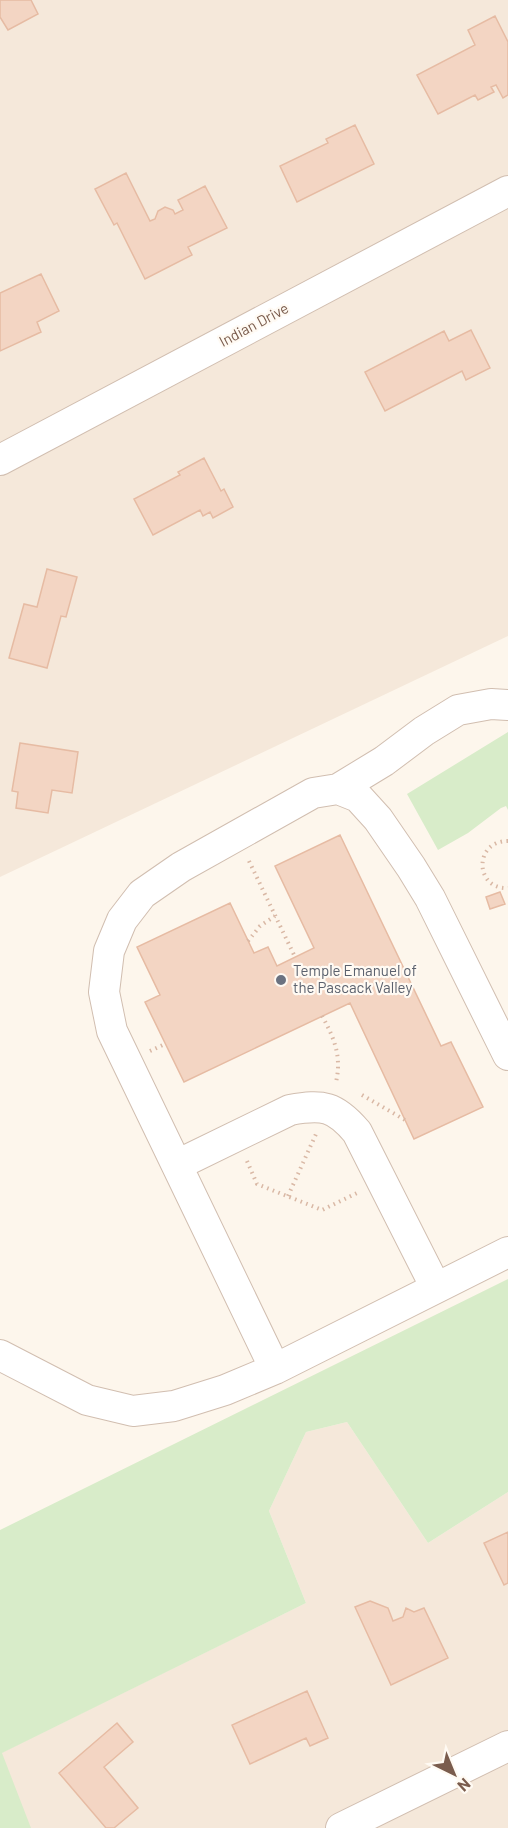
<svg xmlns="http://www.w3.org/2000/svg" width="508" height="1828" viewBox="0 0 508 1828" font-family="Barlow,sans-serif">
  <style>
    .residential { fill: #f5e8da }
    .green { fill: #d8ecc9 }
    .building { fill: #f3d5c3; stroke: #e6bba3; stroke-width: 1.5 }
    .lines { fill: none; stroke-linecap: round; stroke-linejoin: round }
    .minor-casing { stroke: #d1beb0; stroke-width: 32 }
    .path { stroke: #d9b8a5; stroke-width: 4; stroke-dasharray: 1.5 4.5; stroke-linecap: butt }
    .minor { stroke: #fff; stroke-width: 30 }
    .worship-dot { fill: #6b7280; stroke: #fffaf3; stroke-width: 2 }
    .labels { text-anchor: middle; stroke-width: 4.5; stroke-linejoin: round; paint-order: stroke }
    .street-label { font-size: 15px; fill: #7a5c4d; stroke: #fffaf3 }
    .worship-label { font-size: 15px; fill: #5b616d; stroke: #fffaf3; text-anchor: start }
  </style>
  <rect width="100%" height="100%" fill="#fdf6ec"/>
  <!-- residential -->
  <path class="residential" d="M0,0H508V636L0,877Z
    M347,1422L428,1543L508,1492V1828H29L1,1753L306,1603L269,1511L306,1432Z"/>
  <!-- green -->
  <path class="green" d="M508,732V810L506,806L501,808L468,833L438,850L407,794Z
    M508,1279V1492L428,1543L347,1422L306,1432L269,1511L306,1603L2,1753L31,1828H0V1530Z"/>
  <!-- building -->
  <path class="building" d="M0,0H31L38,14L8,30L0,17Z
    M495,16L508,42V95L503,98L496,85L491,87L494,92L478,100L475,95L438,114L417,75L475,45L468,30Z
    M355,125L374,164L297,202L280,166L328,143L326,139Z
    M126,173L150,221L155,219L158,211L165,207L173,210L175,214L183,210L178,200L205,186L227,228L188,247L192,255L145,279L117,223L114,225L95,189Z
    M41,274L59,311L37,322L41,332L0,351V293Z
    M471,330L490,368L466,380L462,371L385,411L365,372L444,331L449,341Z
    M204,458L221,491L224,489L233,507L213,518L210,512L203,516L200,510L153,535L134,499L180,475L178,472Z
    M47,569L77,577L66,617L61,616L47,668L9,658L24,604L37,607Z
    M20,743L78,752L72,793L52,790L48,813L16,808L18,792L12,791Z
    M340,835L441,1046L451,1042L483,1107L414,1139L350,1003L184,1082L145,1002L160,995L137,947L230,903L254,953L268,947L277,966L314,948L275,866Z
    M500,892L505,904L490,909L486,897Z
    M508,1532V1583L504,1585L484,1543Z
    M370,1601L388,1608L393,1621L403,1617L406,1608L414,1612L424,1608L448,1658L391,1685L355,1607Z
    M307,1691L328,1738L310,1746L306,1738L250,1764L232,1725Z
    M117,1723L133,1742L104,1767L138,1808L114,1828H106L59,1773Z"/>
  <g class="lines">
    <!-- minor casing -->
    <g class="minor-casing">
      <path id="minor" d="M0,460L508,191
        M338,789L384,761L424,731L458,710L491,704L508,705
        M177,1165L290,1110C323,1104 335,1106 357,1132L436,1288
        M0,1355L87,1400L133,1411L174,1406L225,1390L275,1369L508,1252
        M275,1369L112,1031L104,992L109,951L122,920L142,894L181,867L313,793L338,789L358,797L378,819L411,867L430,898L508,1055
        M341,1828L508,1746"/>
    </g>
    <!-- path -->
    <path class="path" d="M508,841C473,841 475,890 508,888
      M249,861L295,957
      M248,941L260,926L275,916
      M322,1016C334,1037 342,1057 336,1082
      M150,1051L165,1044
      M362,1095L405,1120
      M247,1161L257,1184L322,1210L357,1193
      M288,1196L316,1134"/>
    <!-- minor -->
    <use href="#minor" class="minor"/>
  </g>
  <!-- markers -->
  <circle class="worship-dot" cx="281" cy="980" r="6"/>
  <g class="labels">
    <!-- street labels -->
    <g class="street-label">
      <text transform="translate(254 325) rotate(-28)" y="5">Indian Drive</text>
    </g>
    <!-- worship labels -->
    <g class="worship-label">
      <text x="293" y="976">Temple Emanuel of<tspan x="293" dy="17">the Pascack Valley</tspan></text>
    </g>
  </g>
  <!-- north arrow -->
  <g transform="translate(454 1774) rotate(137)" stroke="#fffaf3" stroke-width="4.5" paint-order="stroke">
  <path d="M0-4.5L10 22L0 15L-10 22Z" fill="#7a5c4d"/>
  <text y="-9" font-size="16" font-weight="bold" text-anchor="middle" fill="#7a5c4d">N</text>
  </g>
</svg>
